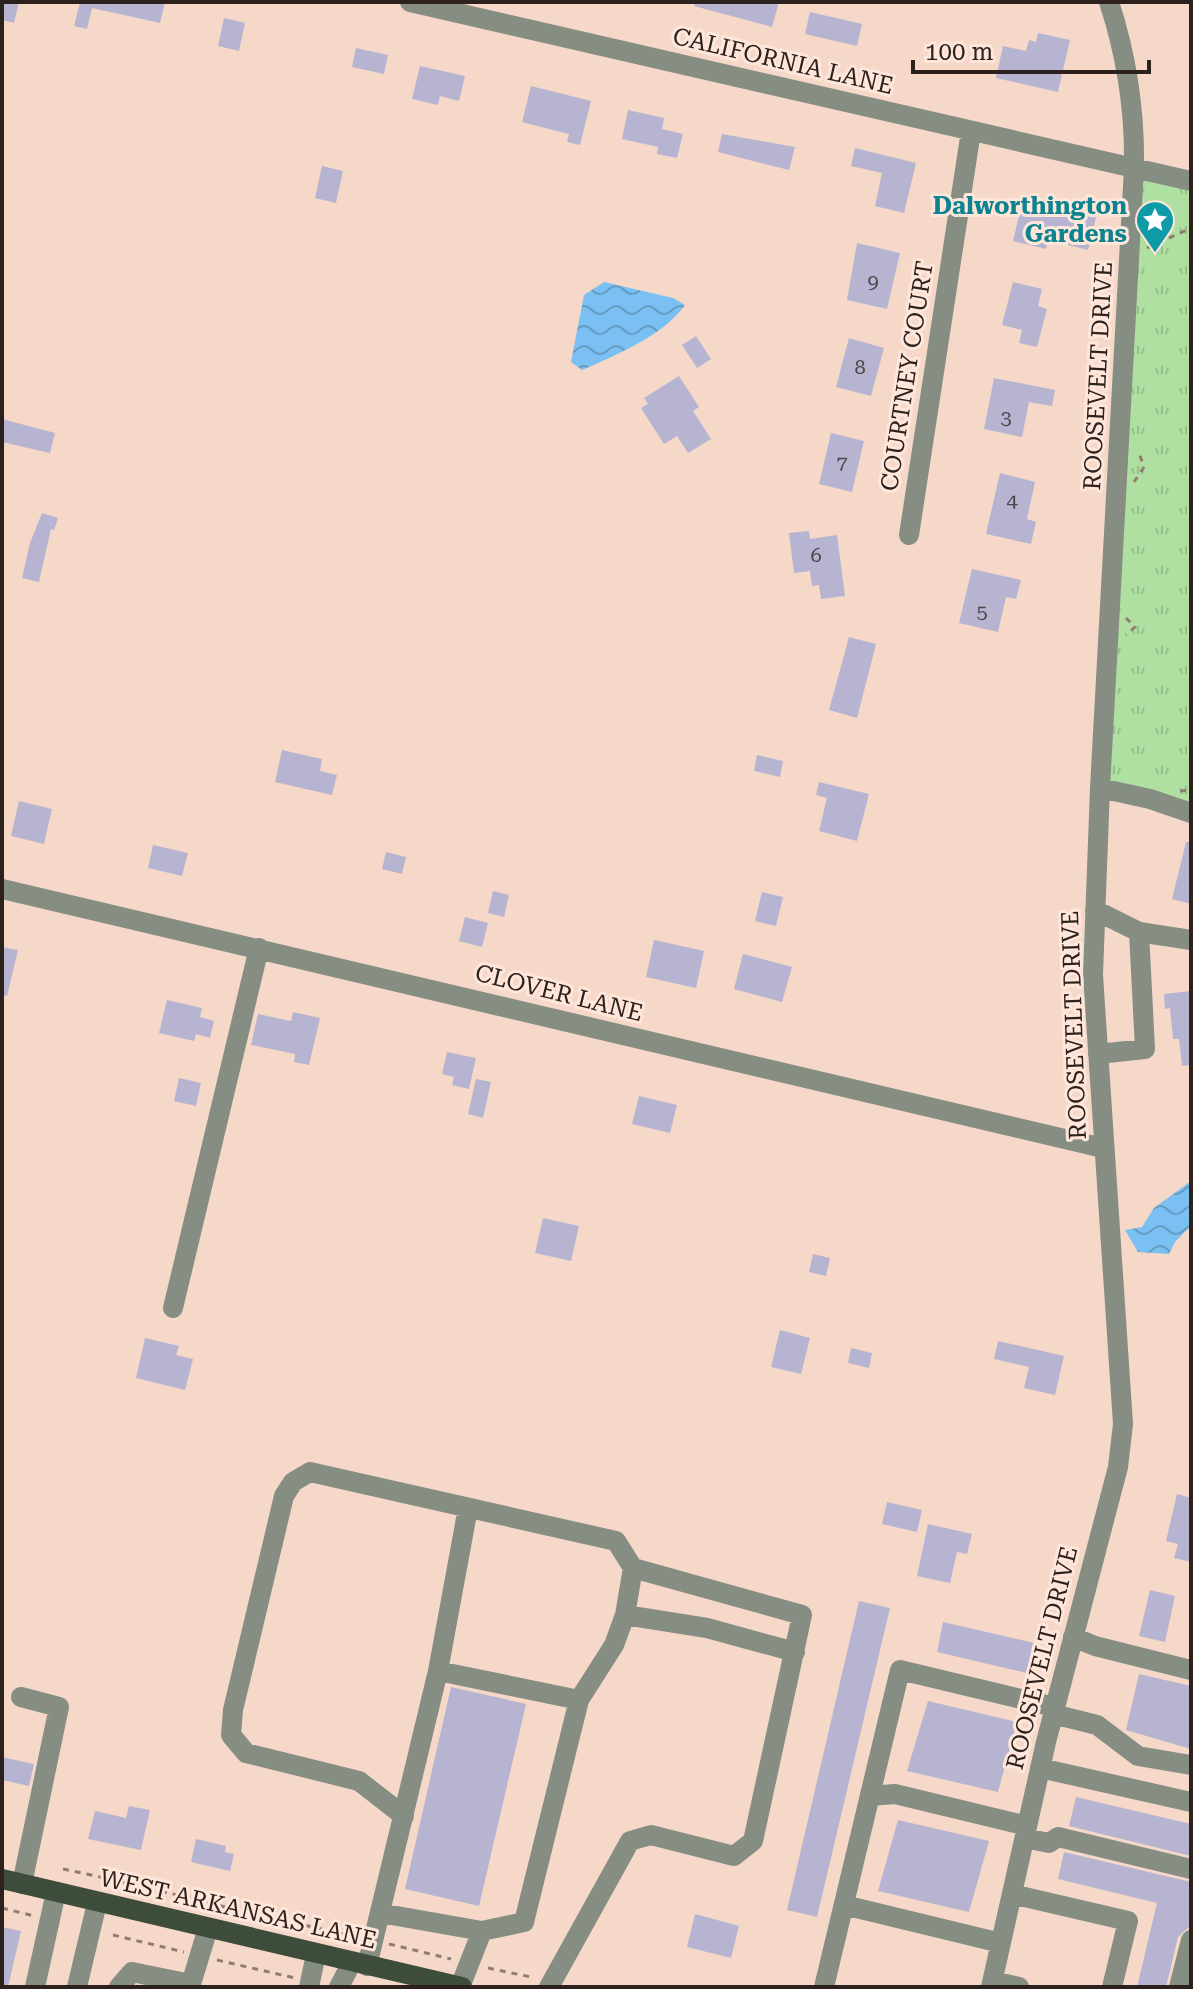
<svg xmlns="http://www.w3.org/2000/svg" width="1193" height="1989" viewBox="0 0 1193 1989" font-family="'Roboto Serif',serif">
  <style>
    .grass { fill: url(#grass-tufts) }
    .water { fill: url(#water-waves) }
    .building { fill: #b6b4d0 }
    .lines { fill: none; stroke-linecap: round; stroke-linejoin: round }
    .path { stroke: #907c72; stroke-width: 3; stroke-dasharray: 6 6; stroke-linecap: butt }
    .minor { stroke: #868e84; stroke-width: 20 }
    .major { stroke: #3e4c3b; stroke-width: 20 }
    .labels { text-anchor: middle; stroke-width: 6; stroke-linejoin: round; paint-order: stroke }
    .number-label { font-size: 20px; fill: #4e4649 }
    .street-label { font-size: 24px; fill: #2c211c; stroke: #ffe6da }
    .culture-label { font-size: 24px; font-weight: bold; fill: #0d838f; stroke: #ffe6da; text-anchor: end }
  </style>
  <defs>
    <pattern id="grass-tufts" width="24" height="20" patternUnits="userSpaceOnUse" patternTransform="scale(2)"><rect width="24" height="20" fill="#afdfa1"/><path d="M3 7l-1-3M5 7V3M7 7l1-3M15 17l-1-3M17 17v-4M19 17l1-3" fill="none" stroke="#97bf8a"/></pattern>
    <pattern id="water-waves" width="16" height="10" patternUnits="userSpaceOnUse" patternTransform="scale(2)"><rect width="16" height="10" fill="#7ac0f2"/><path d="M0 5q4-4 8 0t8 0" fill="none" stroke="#649cc3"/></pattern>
  </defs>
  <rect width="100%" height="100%" fill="#f6d8c9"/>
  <!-- grass -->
  <path class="grass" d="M1140,170L1191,182V807L1106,782Z"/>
  <!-- water -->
  <path class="water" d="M604,282L673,298L685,305C663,336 616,355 582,370L571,362L584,295Z
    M1191,1181V1226L1175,1242L1169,1254L1138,1252L1125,1230L1142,1227L1154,1208Z"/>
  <!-- building -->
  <path class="building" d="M2,2H19L14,23L2,20Z
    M80,2H165L160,23L92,8L87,29L74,26Z
    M695,2H779L772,27L694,6Z
    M810,12L862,24L857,46L805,34Z
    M224,18L245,23L239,51L218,46Z
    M1038,33L1070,40L1058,92L996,78L1003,46L1026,51L1029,40L1036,42Z
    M356,48L388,55L384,74L352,67Z
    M420,66L465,76L459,101L440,96L438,105L412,99Z
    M531,86L591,101L580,145L567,142L569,134L522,122Z
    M628,110L664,118L662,129L683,134L677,158L657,154L658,147L622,139Z
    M722,134L795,147L789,170L718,152Z
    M855,148L916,163L904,213L875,206L882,173L851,166Z
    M322,166L343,171L336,203L315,198Z
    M1024,195L1097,213L1088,250L1048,240L1046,249L1013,241Z
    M857,243L900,253L887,309L847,300Z
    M1013,282L1042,289L1038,306L1047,309L1037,347L1019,343L1022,330L1002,325Z
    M696,336L711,359L697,368L682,345Z
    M849,338L884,348L871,396L836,387Z
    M679,376L699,407L693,411L711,439L688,453L677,436L664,444L641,408L648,404L644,398Z
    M994,378L1055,390L1052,406L1029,402L1022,437L984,429Z
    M2,419L55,433L50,453L2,442Z
    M831,433L864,441L852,492L819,484Z
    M1000,473L1035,482L1027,519L1036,522L1031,544L986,534Z
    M42,513L58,518L54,530L51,529L39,582L22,578L30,543Z
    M809,531L810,539L837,535L845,596L821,599L819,585L812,586L810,571L794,573L789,533Z
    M972,569L1021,580L1016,599L1006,597L998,632L959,623Z
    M849,637L876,644L857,718L829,710Z
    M282,750L322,759L320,771L337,775L332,795L275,782Z
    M757,755L783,761L780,777L754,771Z
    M819,782L869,794L857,841L819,831L827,798L816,795Z
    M19,801L52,809L44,844L11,836Z
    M1186,842H1191V904L1172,899Z
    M153,845L188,853L182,876L148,868Z
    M386,852L406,857L402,874L382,869Z
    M493,891L509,895L504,917L488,913Z
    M762,892L783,897L776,926L755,921Z
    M465,917L488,923L482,947L459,941Z
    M654,940L704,951L696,988L646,977Z
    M2,947L18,950L7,996L2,995Z
    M743,954L792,967L782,1002L734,989Z
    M1191,991V1065L1182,1066L1179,1039H1173L1170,1008L1165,1009L1164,994Z
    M167,1000L202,1008L200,1017L214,1021L210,1038L196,1034L194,1041L159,1033Z
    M293,1012L320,1018L309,1065L294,1062L295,1054L251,1045L258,1014L291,1021Z
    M447,1052L476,1058L469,1089L452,1085L454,1077L442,1074Z
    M179,1078L201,1083L196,1106L174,1101Z
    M476,1079L491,1082L483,1118L468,1114Z
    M639,1096L677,1105L670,1133L632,1124Z
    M543,1218L579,1226L571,1261L535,1253Z
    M813,1254L830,1258L826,1276L809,1272Z
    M780,1330L810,1338L801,1374L771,1367Z
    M145,1338L179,1346L176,1355L193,1359L185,1390L136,1378Z
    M998,1341L1064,1356L1055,1395L1024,1388L1029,1367L994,1359Z
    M851,1348L872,1353L869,1368L848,1363Z
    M1177,1494L1191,1498V1562L1174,1558L1178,1544L1166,1541Z
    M887,1502L922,1510L917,1532L882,1524Z
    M928,1524L972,1534L967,1554L957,1552L950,1583L917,1576Z
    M1150,1590L1175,1596L1165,1642L1139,1636Z
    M859,1601L890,1608L817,1917L787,1910Z
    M943,1622L1034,1643L1027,1673L937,1652Z
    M1139,1674L1191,1686V1749L1126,1730Z
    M451,1687L526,1704L479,1906L405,1889Z
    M928,1701L1017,1722L998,1792L907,1771Z
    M2,1757L34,1764L29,1786L2,1780Z
    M1076,1797L1191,1824V1856L1069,1826Z
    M129,1806L150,1810L141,1850L88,1839L95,1811L126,1818Z
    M898,1820L989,1841L969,1912L878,1891Z
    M196,1839L226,1846L225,1852L234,1854L230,1871L191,1862Z
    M1064,1852L1191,1882V1920L1189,1927L1178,1937L1166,1987H1137L1157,1903L1058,1879Z
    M695,1914L739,1926L731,1958L687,1947Z
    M2,1927L21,1931L8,1987H2Z"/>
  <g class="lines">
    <!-- path -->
    <path class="path" d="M1147,248L1191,228
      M1134,482L1144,467L1138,450
      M1126,618L1135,627L1126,635
      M1180,791L1191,790
      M63,1869L137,1885
      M161,1891L229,1908
      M2,1908L34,1916
      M246,1912L357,1937
      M113,1935L184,1952
      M389,1944L451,1959
      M217,1960L295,1978
      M488,1968L531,1977"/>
    <!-- minor -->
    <path class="minor" d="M410,2L1191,181
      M909,535L971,131
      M1100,788L1150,799L1191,813
      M2,889L1103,1148
      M1095,910L1139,932
      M1098,1054L1145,1049L1139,932L1191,940
      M173,1308L259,948
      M625,1615L707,1628L795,1652
      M1073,1637L1095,1646L1191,1670
      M438,1671L468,1508
      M21,1697L59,1707L22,1884
      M579,1700L614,1645L625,1615L633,1568
      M1053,1714L1097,1725L1138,1756L1191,1765
      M1040,1768L1191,1802
      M870,1796L895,1794L1027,1826
      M404,1816L359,1781L246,1753L231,1735L233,1710L284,1496L293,1482L310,1472L616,1541L633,1568L802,1615L753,1841L734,1856L651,1835L630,1841L549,1987
      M1025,1838L1049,1843L1058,1837L1191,1869
      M1012,1894L1128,1921L1112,1987
      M844,1905L1001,1943
      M380,1913L482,1931
      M367,1966L438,1671L579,1700L524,1922L482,1931L460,1987
      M993,1981L1019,1987
      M35,1987L56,1892
      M77,1987L97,1903
      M119,1987L132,1972L191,1984L208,1928
      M309,1987L316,1954
      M339,1987L352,1962
      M824,1987L900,1670L1055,1707
      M991,1987L1046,1742L1118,1467L1123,1424L1093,975L1100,788L1134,168C1135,111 1127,57 1109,2
      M1179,1987L1191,1940"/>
    <!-- major -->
    <path class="major" d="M2,1879L462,1987"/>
  </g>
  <!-- icons -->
  <defs>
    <g id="sight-pin" transform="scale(2)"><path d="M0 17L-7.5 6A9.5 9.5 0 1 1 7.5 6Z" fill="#0f9aa8" stroke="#ffe6da"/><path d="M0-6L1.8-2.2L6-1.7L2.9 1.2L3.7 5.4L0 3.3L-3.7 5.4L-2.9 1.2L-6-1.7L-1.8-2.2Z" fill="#fff"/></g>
  </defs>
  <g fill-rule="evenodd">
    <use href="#sight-pin" x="1155" y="220"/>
  </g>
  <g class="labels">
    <!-- number labels -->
    <g class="number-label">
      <text x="873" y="288">9</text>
      <text x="860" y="374">8</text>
      <text x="1006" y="424">3</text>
      <text x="842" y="470">7</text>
      <text x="1012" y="507">4</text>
      <text x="816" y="562">6</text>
      <text x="982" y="618">5</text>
    </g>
    <!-- street labels -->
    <g class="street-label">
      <text transform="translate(783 61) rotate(13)" y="8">CALIFORNIA LANE</text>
      <text transform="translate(907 376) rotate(-81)" y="8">COURTNEY COURT</text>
      <text transform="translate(1098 376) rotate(-87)" y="8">ROOSEVELT DRIVE</text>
      <text transform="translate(559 993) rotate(14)" y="8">CLOVER LANE</text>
      <text transform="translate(1074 1025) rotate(-92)" y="8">ROOSEVELT DRIVE</text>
      <text transform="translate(1042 1658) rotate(-76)" y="8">ROOSEVELT DRIVE</text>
      <text transform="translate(238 1909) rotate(13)" y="8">WEST ARKANSAS LANE</text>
    </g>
    <!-- culture labels -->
    <g class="culture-label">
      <text x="1127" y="214">Dalworthington<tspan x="1127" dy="28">Gardens</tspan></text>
    </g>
  </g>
  <!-- border -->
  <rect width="1193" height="1989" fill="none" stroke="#2c211c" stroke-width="8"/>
  <!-- scale -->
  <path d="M913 60v12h236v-12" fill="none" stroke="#2c211c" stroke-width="4"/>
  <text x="925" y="60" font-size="24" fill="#2c211c" stroke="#ffe6da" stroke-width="6" paint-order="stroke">100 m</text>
</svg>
